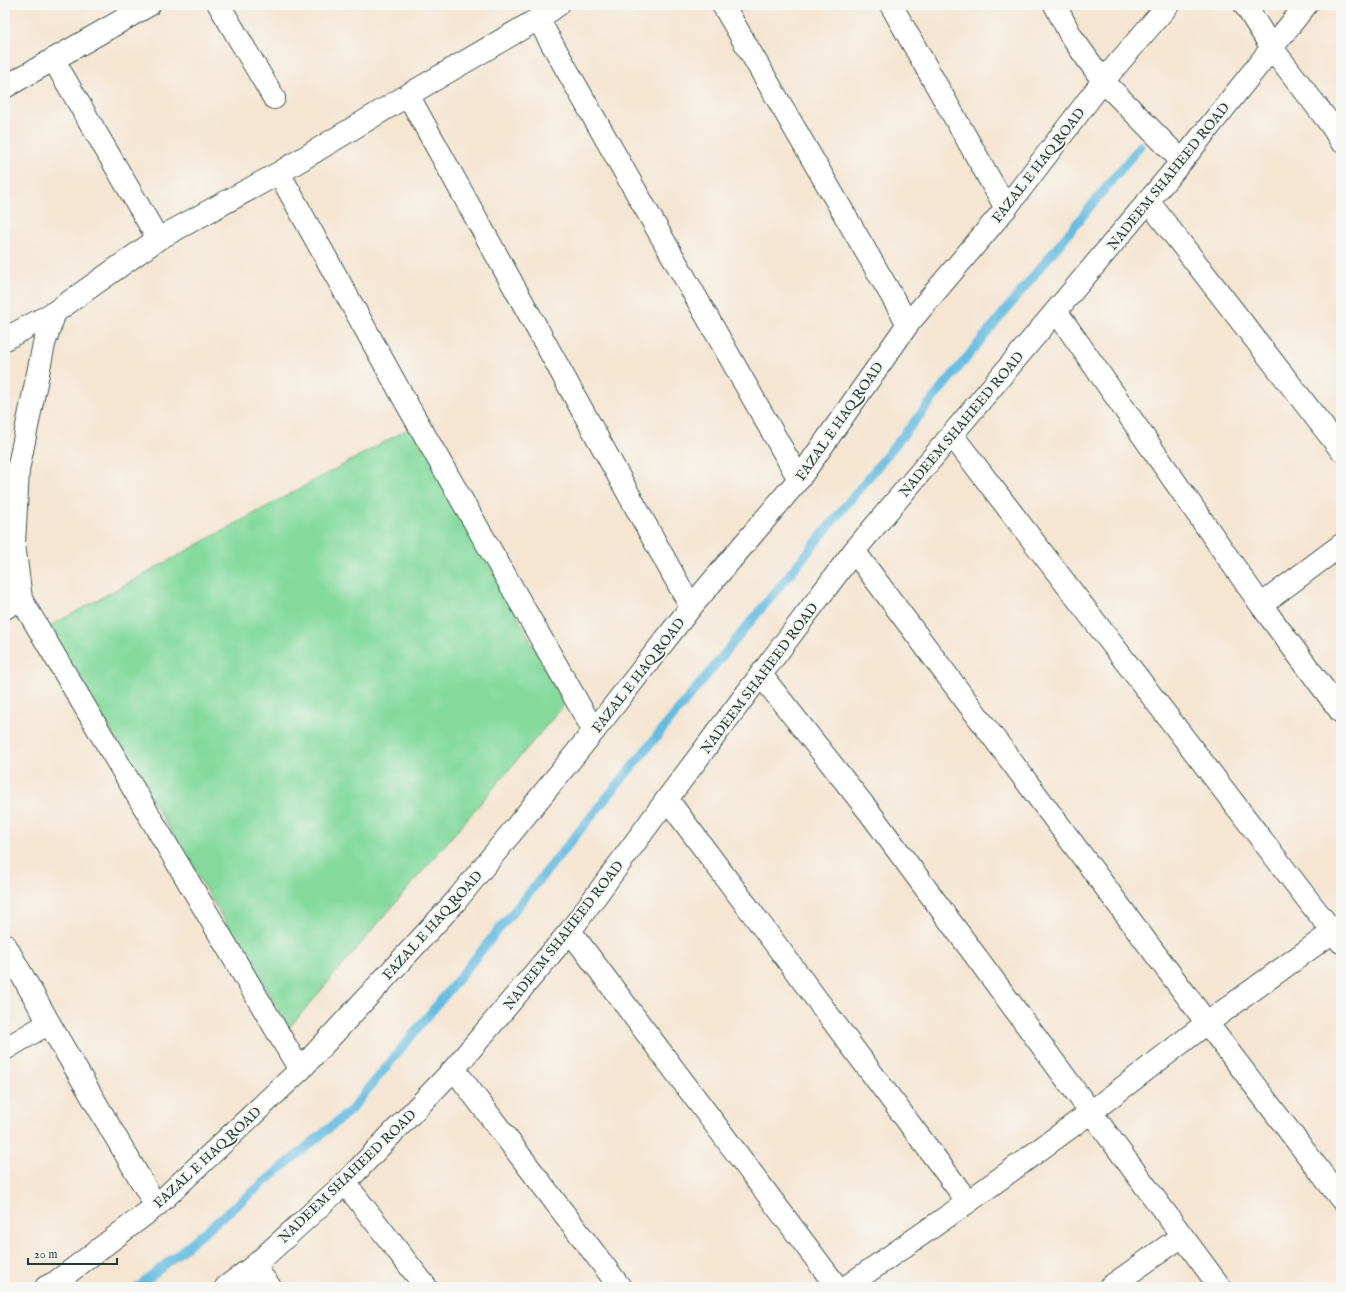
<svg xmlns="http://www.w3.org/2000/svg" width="1346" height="1292" viewBox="0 0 1346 1292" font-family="'IM FELL English',serif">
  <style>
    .green { fill: #84da9d; stroke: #528c68 }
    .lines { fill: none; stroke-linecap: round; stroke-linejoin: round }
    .stream { stroke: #62bbe0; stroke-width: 9 }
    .minor-casing { stroke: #3f564c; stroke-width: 24 }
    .major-casing { stroke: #3f564c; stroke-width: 24 }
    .minor { stroke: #fff; stroke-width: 22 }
    .major { stroke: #fff; stroke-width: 22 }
    .labels { text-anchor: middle; stroke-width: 4; stroke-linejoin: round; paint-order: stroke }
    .street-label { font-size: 14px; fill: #1f3d34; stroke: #f6f6f2 }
  </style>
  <rect width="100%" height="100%" fill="#f6f6f2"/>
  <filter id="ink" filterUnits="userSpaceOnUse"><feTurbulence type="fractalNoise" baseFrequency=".025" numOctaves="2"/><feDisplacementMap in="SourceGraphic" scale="8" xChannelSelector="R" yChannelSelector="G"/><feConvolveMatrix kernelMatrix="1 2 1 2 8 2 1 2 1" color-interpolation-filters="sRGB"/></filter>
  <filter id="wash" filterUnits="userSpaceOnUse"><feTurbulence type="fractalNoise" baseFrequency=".012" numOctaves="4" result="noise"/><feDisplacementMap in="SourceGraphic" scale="16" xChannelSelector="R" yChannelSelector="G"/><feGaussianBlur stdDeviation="0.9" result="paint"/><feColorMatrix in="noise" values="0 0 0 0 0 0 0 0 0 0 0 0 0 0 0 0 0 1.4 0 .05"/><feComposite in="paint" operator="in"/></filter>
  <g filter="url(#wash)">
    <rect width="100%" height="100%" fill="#f5e5d1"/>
    <!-- green -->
    <path class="green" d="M417,424L564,705L289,1028L48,627Z"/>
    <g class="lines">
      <!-- stream -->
      <path class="stream" d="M138,1287L351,1110L1140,146"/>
    </g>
  </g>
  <g filter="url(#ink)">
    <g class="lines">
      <!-- minor casing -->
      <g class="minor-casing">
        <path id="minor" d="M219,5L274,98
          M723,5L908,324
          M891,5L1006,208
          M1055,5L1071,36L1103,81L1182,161
          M1245,5L1272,48L1331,125L1341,141
          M538,19L799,479
          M53,59L158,239
          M5,87L149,5
          M408,95L691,607
          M279,173L408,406L594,731
          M1148,201L1341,450
          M1056,311L1261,605L1341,712
          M5,339L55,312L158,239L279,173L408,95L538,19L558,5
          M952,435L1311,904L1341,942
          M854,551L1207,1023L1341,1199
          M5,572L300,1070
          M1261,605L1341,545
          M5,608L21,599L14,544L18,470L44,344L55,312
          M761,675L870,813L1220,1287
          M667,799L968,1202
          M570,931L837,1287
          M5,945L49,1023L156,1206
          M5,1049L49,1023
          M454,1069L620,1287
          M345,1183L426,1287
          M254,1266L270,1287
          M226,1287L254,1266L345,1183L454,1069L570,931L667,799L854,551L1182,161L1306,5
          M846,1287L968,1202L1091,1112L1207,1023L1341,926
          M1110,1287L1182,1236"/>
      </g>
      <!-- major casing -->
      <g class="major-casing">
        <path id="major" d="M46,1287L56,1282L156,1206L300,1070L455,902L594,731L691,607L799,479L908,324L1006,208L1103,81L1168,5"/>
      </g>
      <!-- minor -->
      <use href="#minor" class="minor"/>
      <!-- major -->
      <use href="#major" class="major"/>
    </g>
  </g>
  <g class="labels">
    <!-- street labels -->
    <g class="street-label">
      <text transform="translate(1038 165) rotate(-52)" y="5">FAZAL E HAQ ROAD</text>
      <text transform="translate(1168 176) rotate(-51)" y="5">NADEEM SHAHEED ROAD</text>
      <text transform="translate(839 421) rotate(-55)" y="5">FAZAL E HAQ ROAD</text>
      <text transform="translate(961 424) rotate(-50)" y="5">NADEEM SHAHEED ROAD</text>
      <text transform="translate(638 675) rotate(-52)" y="5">FAZAL E HAQ ROAD</text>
      <text transform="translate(759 678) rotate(-53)" y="5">NADEEM SHAHEED ROAD</text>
      <text transform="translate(432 925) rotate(-48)" y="5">FAZAL E HAQ ROAD</text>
      <text transform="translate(563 935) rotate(-52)" y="5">NADEEM SHAHEED ROAD</text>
      <text transform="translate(207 1157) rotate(-43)" y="5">FAZAL E HAQ ROAD</text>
      <text transform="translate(347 1176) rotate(-44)" y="5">NADEEM SHAHEED ROAD</text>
    </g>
  </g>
  <!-- margin -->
  <rect width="1346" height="1292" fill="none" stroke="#f6f6f2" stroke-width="20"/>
  <!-- scale -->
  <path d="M28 1258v6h89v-6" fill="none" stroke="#1f3d34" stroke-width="2"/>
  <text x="34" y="1258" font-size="12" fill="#1f3d34" stroke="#f6f6f2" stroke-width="3" paint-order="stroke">20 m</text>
</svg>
